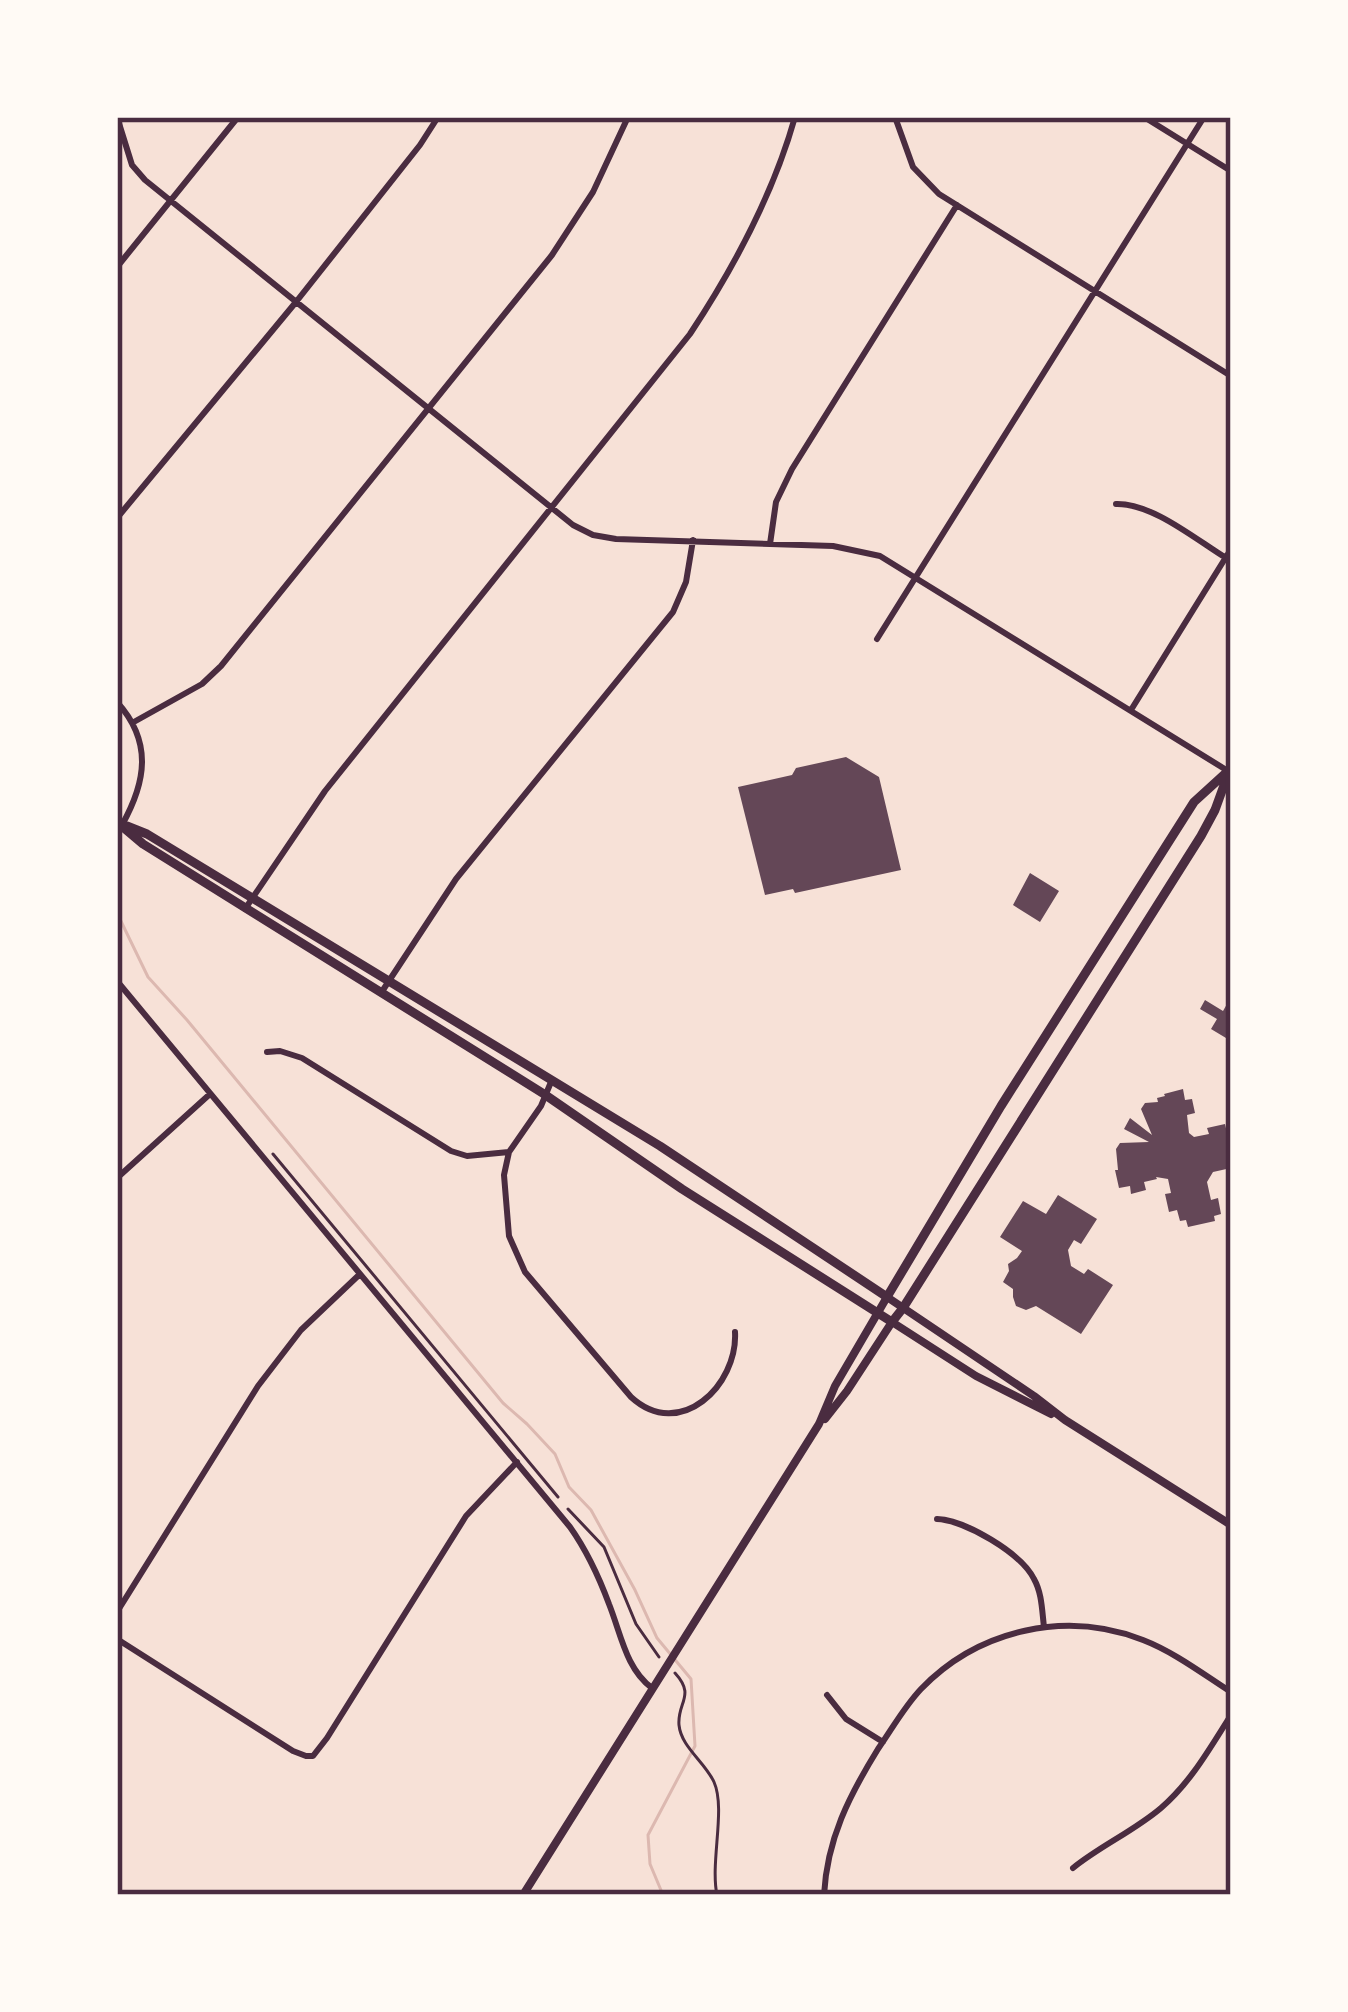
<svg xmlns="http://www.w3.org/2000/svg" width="1348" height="2012" viewBox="0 0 1348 2012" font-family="'IBM Plex Sans',sans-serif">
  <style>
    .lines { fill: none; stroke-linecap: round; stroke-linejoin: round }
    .stream { stroke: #dcb8b0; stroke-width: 3 }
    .building { fill: #644757 }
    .path { stroke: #4a2c40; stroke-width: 3 }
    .minor { stroke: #4a2c40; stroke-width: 6 }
    .tertiary { stroke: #4a2c40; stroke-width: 8 }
    .secondary { stroke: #4a2c40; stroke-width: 9 }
    .neatline { fill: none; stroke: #4a2c40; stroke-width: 4.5 }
  </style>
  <rect width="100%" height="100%" fill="#f7e1d7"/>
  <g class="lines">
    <!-- stream -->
    <path class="stream" d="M117,913L148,977L187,1020L503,1403L527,1424L555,1454L569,1487L591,1510L635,1590L657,1638L691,1679L695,1746L648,1835L650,1864L663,1895"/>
  </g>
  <!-- building -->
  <path class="building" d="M846,757L879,777L901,870L795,893L793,889L765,895L738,787L792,775L796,768Z
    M1030,873L1059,891L1040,922L1013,905Z
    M1231,997V1041L1211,1029L1217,1019L1200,1009L1205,1000L1223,1011Z
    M1183,1089L1185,1100L1192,1099L1195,1113L1187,1115L1189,1133L1194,1137L1209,1134L1207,1128L1225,1124L1227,1133L1231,1132V1168L1213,1172L1207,1182L1211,1200L1218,1198L1221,1214L1214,1216L1215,1221L1188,1227L1186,1220L1180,1221L1177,1210L1169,1212L1165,1194L1171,1193L1168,1179L1156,1177L1157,1179L1144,1182L1146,1190L1131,1194L1130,1186L1119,1188L1115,1170H1118L1116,1149L1120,1143L1149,1142L1124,1129L1130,1118L1152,1135L1141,1109L1145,1103L1158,1102L1157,1098L1165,1096L1164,1094Z
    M1058,1195L1097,1219L1081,1244L1074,1240L1068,1250L1071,1266L1084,1274L1088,1269L1113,1285L1081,1334L1036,1306L1026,1310L1016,1306L1013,1297V1289L1003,1282L1009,1271L1008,1264L1017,1258L1022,1251L1000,1237L1023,1201L1046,1214Z"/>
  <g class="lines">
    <!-- path -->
    <path class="path" d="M273,1154L558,1497
      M568,1509L604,1547L636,1624L659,1657
      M675,1673C696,1696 677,1702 679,1725C681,1747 705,1762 714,1782C726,1809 710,1862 717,1895"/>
    <!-- minor -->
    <path class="minor" d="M117,117L132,165L145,180L573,525L593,535L616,539L833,546L880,556L1228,771
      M895,117L913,167L939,194L1231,376
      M1144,117L1231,171
      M117,267L238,117
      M1116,504C1152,503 1195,539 1226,558
      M117,518L296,302L420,145L438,117
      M770,544L776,502L792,469L957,205
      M877,639L1204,117
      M117,702C153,742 146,782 122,825
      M1131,710L1231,549
      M132,723L202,684L221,666L552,255L593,192L628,117
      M245,909L325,791L690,334C735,266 773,195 795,117
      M117,981L570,1527C587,1551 599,1577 609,1604C621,1634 626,1669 652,1688
      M381,993L456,879L673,612L686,582L693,540
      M267,1052L280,1051L302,1058L451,1151L467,1156L509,1152
      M551,1082L541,1106L509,1152L504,1175L509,1236L525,1272L631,1397C680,1442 738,1385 735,1332
      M117,1178L210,1094
      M937,1519C965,1520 1021,1553 1034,1579C1042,1593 1042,1611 1044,1627
      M117,1612L258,1386L301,1330L360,1274
      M117,1639L293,1751L306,1756H313L327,1738L466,1516L517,1462
      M827,1695L846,1719L883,1742
      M1073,1868C1100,1846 1134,1831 1161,1808C1191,1782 1210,1748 1231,1715
      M824,1895C827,1839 849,1796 878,1749C892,1729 904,1707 921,1689C979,1629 1066,1610 1143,1640C1174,1652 1203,1674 1231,1692"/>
    <!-- tertiary -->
    <path class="tertiary" d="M825,1419L847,1391L892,1322L976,1376L1051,1414
      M523,1895L819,1424L835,1386L887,1297L1034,1396L1065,1420L1231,1525"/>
    <!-- secondary -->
    <path class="secondary" d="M117,822L143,844L544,1094L682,1189L892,1322L903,1308L1201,836L1215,810L1231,766
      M127,826L147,834L660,1146L887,1297L1001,1106L1194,802L1228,771"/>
  </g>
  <!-- border -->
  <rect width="1348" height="2012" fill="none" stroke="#fffaf5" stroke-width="240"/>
  <rect x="120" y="120" width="1108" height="1772" class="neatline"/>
</svg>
